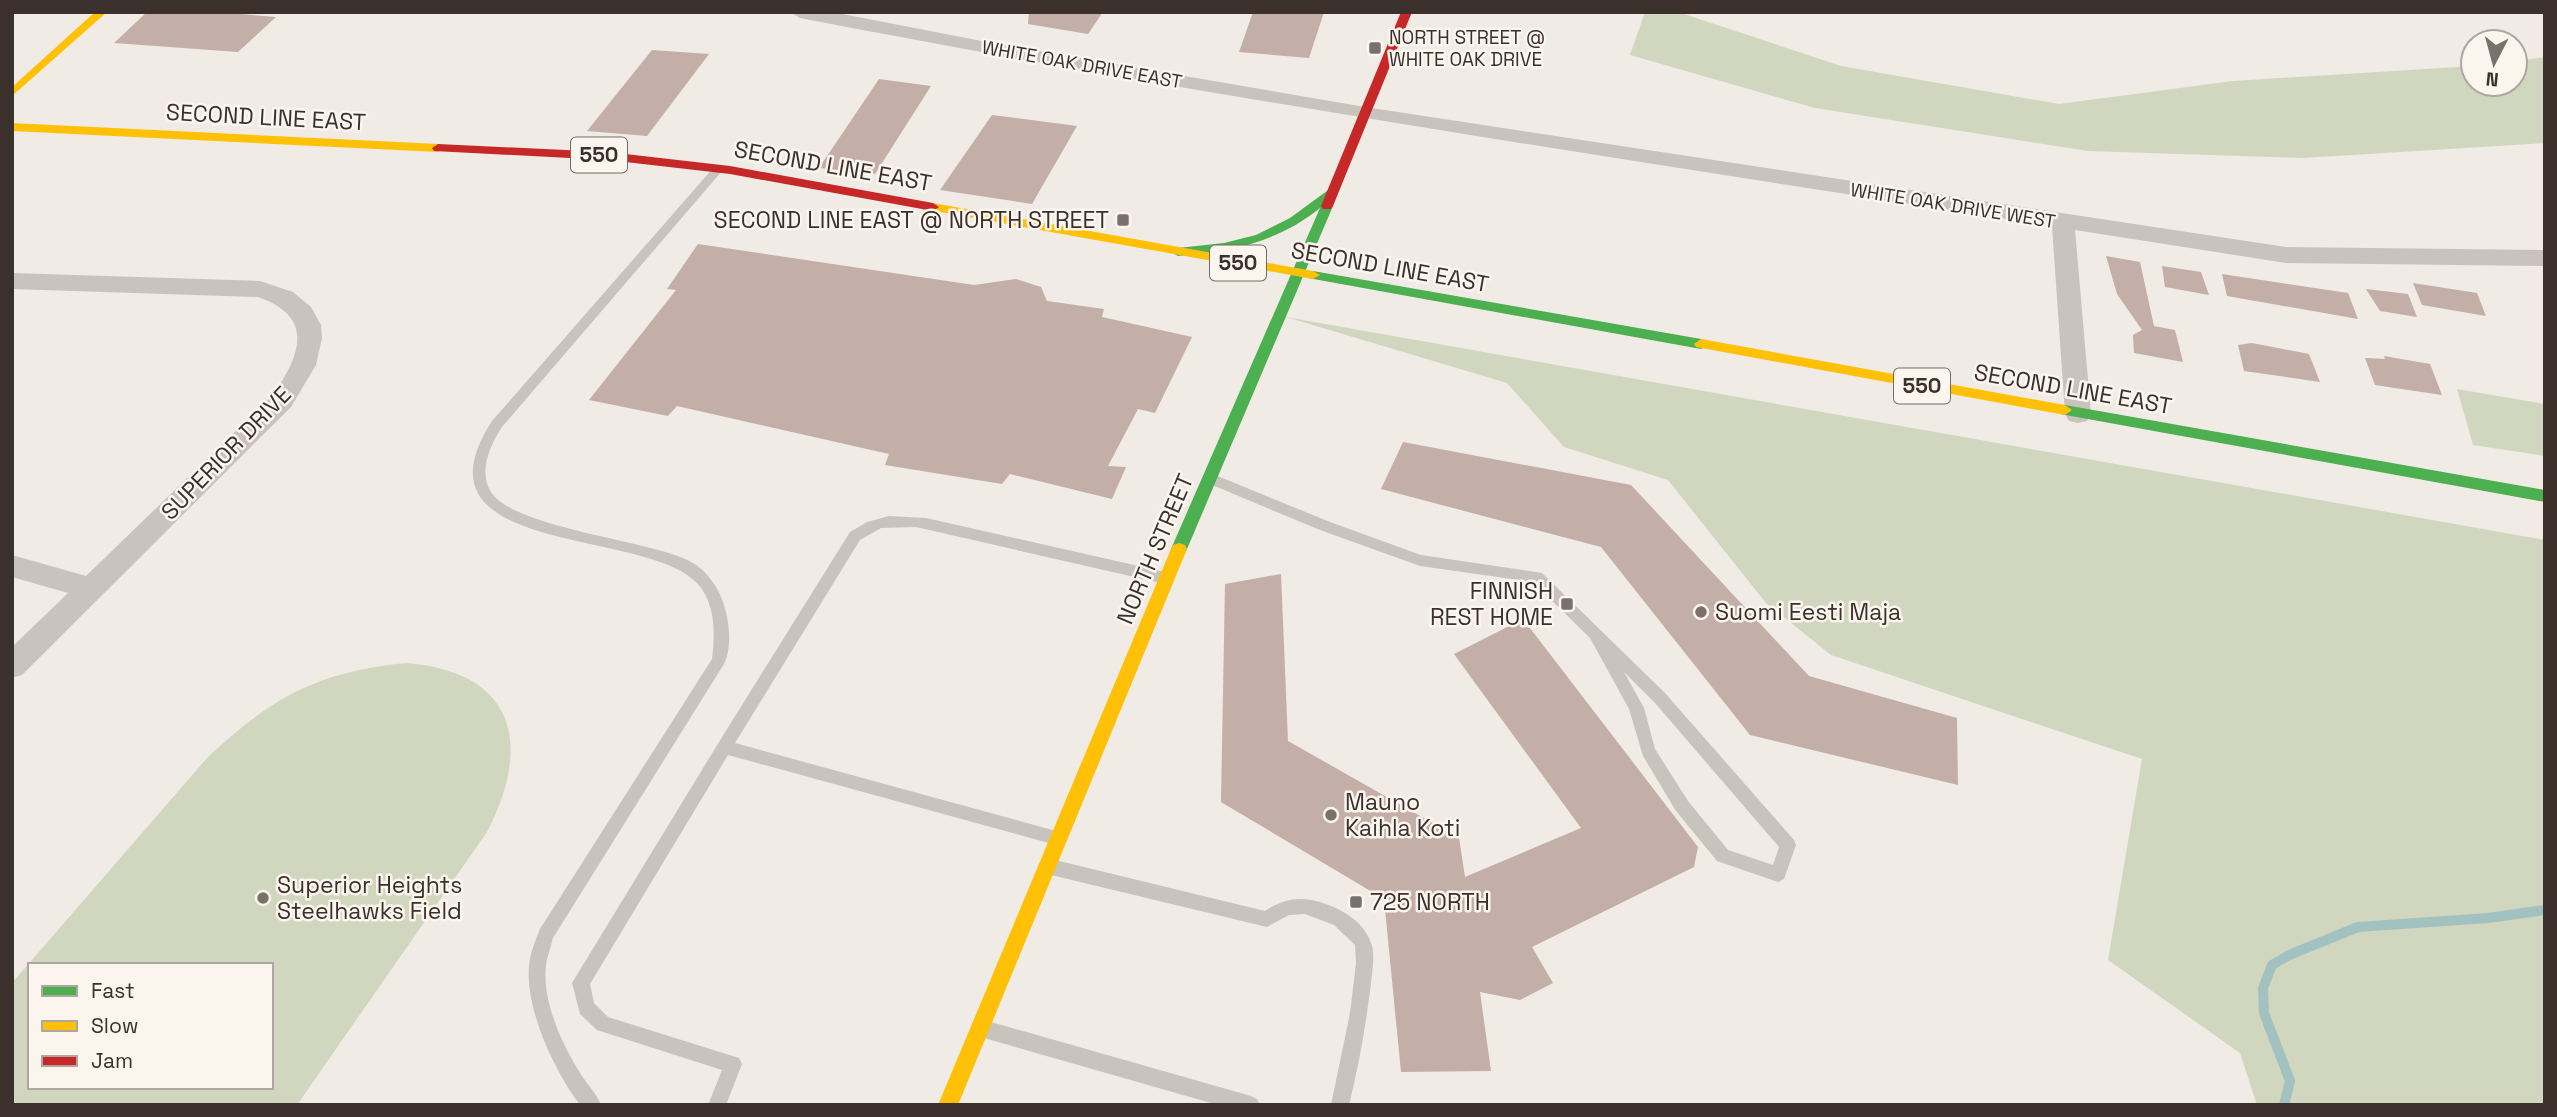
<svg xmlns="http://www.w3.org/2000/svg" width="2557" height="1117" viewBox="0 0 2557 1117" font-family="'Space Grotesk',sans-serif">
  <style>
    .green { fill: #d1d6bf; fill-rule: evenodd }
    .lines { fill: none; stroke-linecap: round; stroke-linejoin: round }
    .stream { stroke: #a1c2c1; stroke-width: 10 }
    .building { fill: #c3afa7 }
    .lane { fill: #c9c3be; fill-rule: evenodd }
    .street { fill: #c9c3be; fill-rule: evenodd }
    .fast { fill: #4caf50; fill-rule: evenodd }
    .slow { fill: #ffc107; fill-rule: evenodd }
    .jam { fill: #c62828; fill-rule: evenodd }
    .poi-dot { fill: #7a716c; stroke: #fbf5ee; stroke-width: 2.5 }
    .labels { text-anchor: middle; stroke-width: 5; stroke-linejoin: round; paint-order: stroke }
    .far-poi-label { font-size: 19px; fill: #3b302b; stroke: #fbf5ee; text-anchor: start }
    .far-street-label { font-size: 19px; fill: #3b302b; stroke: #fbf5ee }
    .shield { fill: #fbf5ee; stroke: #756b66; stroke-width: 2 }
    .shield-label { font-size: 21px; font-weight: bold; fill: #3b302b }
    .street-label { font-size: 23px; fill: #3b302b; stroke: #fbf5ee }
    .poi-label { font-size: 23px; fill: #3b302b; stroke: #fbf5ee; text-anchor: start }
  </style>
  <rect width="100%" height="100%" fill="#f0ebe5"/>
  <!-- green -->
  <path class="green" d="M1645,12H1678L1841,66L2059,104L2233,81L2473,66V84H2515V61L2545,57V143L2303,158L2088,151L1815,108L1630,55Z
    M1286,317L2545,540V1105H2257L2240,1053L2108,960L2142,759L1831,655L1766,603L1668,480L1564,447L1507,383Z
    M2457,389L2545,404V456L2473,445Z
    M406,663C515,672 533,743 487,832L297,1105H12V983L207,758C272,697 317,672 406,663ZM30,965H271V1087H30Z"/>
  <g class="lines">
    <!-- stream -->
    <path class="stream" d="M2284,1105L2290,1081L2264,1013L2263,988L2272,965L2289,955L2358,927L2488,918L2545,910"/>
  </g>
  <!-- building -->
  <path class="building" d="M147,12H216L276,17L238,52L114,43Z
    M1029,12H1103L1088,34L1028,24Z
    M1253,12H1324L1309,58L1239,52Z
    M652,50L709,54L647,136L587,131Z
    M879,79L931,86L875,174L819,168Z
    M992,115L1077,126L1032,204L940,190Z
    M698,244L974,285L1016,279L1041,287L1047,301L1104,309L1102,317L1192,337L1155,413L1138,409L1108,466L1126,467L1112,499L1010,474L1002,484L885,465L889,454L677,406L668,416L589,400L676,290L667,289Z
    M2106,256L2140,262L2154,326L2175,330L2183,362L2134,353L2133,335L2142,330L2117,294Z
    M2162,266L2201,272L2209,295L2165,287Z
    M2222,274L2348,293L2358,319L2227,296Z
    M2413,283L2477,293L2486,316L2422,305Z
    M2366,289L2408,294L2417,317L2380,311Z
    M2252,343L2309,354L2320,382L2244,371L2238,345Z
    M2384,356L2430,364L2442,395L2375,385L2365,358L2385,359Z
    M1403,442L1631,485L1809,676L1957,718L1958,785L1750,735L1601,547L1381,489Z
    M1281,574L1288,741L1459,838L1465,877L1581,828L1454,654L1523,619L1698,847L1694,867L1532,947L1553,983L1520,1000L1480,992L1491,1071L1401,1072L1384,899L1221,802L1225,584Z"/>
  <g class="lines">
    <!-- lane -->
    <path class="lane" d="M718,166L722,167V171L502,427C490,445 478,472 491,492C513,527 644,540 685,559C707,568 721,590 726,612C730,628 731,650 724,664L553,938C551,947 547,956 546,965C542,999 560,1040 577,1068C584,1081 596,1092 601,1105H580C555,1072 525,1009 529,966C530,954 535,941 540,929L712,659C715,633 716,604 697,583C644,527 404,557 492,421L714,167Z
      M1210,473L1330,522L1421,555L1542,573L1665,693L1794,840L1796,845L1784,879L1778,882L1717,861L1676,811L1643,756L1629,709L1590,638L1533,582L1420,566L1320,530L1205,482L1203,478ZM1624,672L1655,703L1779,847L1773,865L1728,850L1688,801L1655,749L1644,708Z
      M889,516L926,518L1165,572L1170,574L1172,578L1170,582L1165,584L916,527L881,528L860,540L735,743L1056,831L1062,833L1064,838L1062,843L1056,845L728,755L590,984L594,1003L608,1017L739,1058L742,1064L726,1105H708L722,1070L597,1030L580,1014L572,983L719,742L850,532L867,522Z
      M1051,859L1265,911C1286,897 1303,896 1326,904C1346,911 1366,924 1372,946C1375,958 1372,971 1371,983C1366,1024 1359,1065 1349,1105H1331L1350,1013L1356,963L1355,945L1334,925L1305,914L1289,915L1267,927L1051,875L1045,872L1043,867L1045,862Z
      M984,1020L1251,1096L1257,1099L1260,1105H1218L984,1038L978,1035L975,1029L978,1023Z"/>
    <!-- street -->
    <path class="street" d="M790,12H832L992,43L1365,107L2286,247L2545,250V266L2286,263L2075,230L2091,414L2087,421L2078,423L2069,421L2065,414L2052,226C1634,161 1215,98 800,18Z
      M12,273L260,281L293,292L311,307L321,325L322,338L316,365L291,407L22,675L12,678V647L68,593L12,577V555L86,576L273,395C301,354 315,317 258,297L12,289Z"/>
    <!-- fast -->
    <path class="fast" d="M1331,188L1337,192L1327,202L1333,206L1187,549L1185,553H1173L1171,549L1320,208C1278,242 1231,252 1178,256L1171,252L1178,248L1224,243L1256,235L1290,218Z
      M1313,271L1701,339L1708,344L1701,349L1308,278V272Z
      M2065,405L2545,490V502L2060,414L2058,410Z"/>
    <!-- slow -->
    <path class="slow" d="M95,12H107L12,96V87Z
      M12,123L438,144L444,148L438,152L12,131Z
      M933,203L1313,271L1320,275L1313,279L929,210V204Z
      M1701,339L2065,405L2072,410L2065,415L1696,347L1694,344Z
      M1179,543L1185,545L1187,549L958,1105H938L1171,549L1173,545Z"/>
    <!-- jam -->
    <path class="jam" d="M1401,12H1412L1333,206L1331,209H1323L1321,206Z
      M438,144L608,152L730,166L933,203L939,207L933,211L730,174L608,160L434,151L432,148Z"/>
  </g>
  <!-- markers -->
  <g class="poi-dot">
    <rect x="1368" y="41" width="14" height="14" rx="3.5"/>
    <rect x="1116" y="213" width="14" height="14" rx="3.5"/>
    <rect x="1560" y="597" width="14" height="14" rx="3.5"/>
    <circle cx="1701" cy="612" r="7"/>
    <circle cx="1331" cy="815" r="7"/>
    <circle cx="263" cy="898" r="7"/>
    <rect x="1349" y="895" width="14" height="14" rx="3.5"/>
  </g>
  <g class="labels">
    <!-- far-poi labels -->
    <g class="far-poi-label">
      <text x="1389" y="44">NORTH STREET @<tspan x="1389" dy="22">WHITE OAK DRIVE</tspan></text>
    </g>
    <!-- far-street labels -->
    <g class="far-street-label">
      <text transform="translate(1082 64) rotate(10)" y="7">WHITE OAK DRIVE EAST</text>
      <text transform="translate(1953 205) rotate(9)" y="7">WHITE OAK DRIVE WEST</text>
    </g>
    <!-- shield labels -->
    <g class="shield">
      <rect x="571" y="137.5" width="56" height="35" rx="5"/>
      <rect x="1210" y="245.5" width="56" height="35" rx="5"/>
      <rect x="1894" y="368.5" width="56" height="35" rx="5"/>
    </g>
    <g class="shield-label">
      <text x="599" y="162">550</text>
      <text x="1238" y="270">550</text>
      <text x="1922" y="393">550</text>
    </g>
    <!-- street labels -->
    <g class="street-label">
      <text transform="translate(266 117) rotate(3)" y="8">SECOND LINE EAST</text>
      <text transform="translate(833 166) rotate(10)" y="8">SECOND LINE EAST</text>
      <text transform="translate(1390 267) rotate(10)" y="8">SECOND LINE EAST</text>
      <text transform="translate(2073 389) rotate(10)" y="8">SECOND LINE EAST</text>
      <text transform="translate(226 453) rotate(-46)" y="8">SUPERIOR DRIVE</text>
      <text transform="translate(1155 549) rotate(-67)" y="8">NORTH STREET</text>
    </g>
    <!-- poi labels -->
    <g class="poi-label">
      <text x="1109" y="228" text-anchor="end">SECOND LINE EAST @ NORTH STREET</text>
      <text x="1553" y="599" text-anchor="end">FINNISH<tspan x="1553" dy="26">REST HOME</tspan></text>
      <text x="1715" y="620">Suomi Eesti Maja</text>
      <text x="1345" y="810">Mauno<tspan x="1345" dy="26">Kaihla Koti</tspan></text>
      <text x="277" y="893">Superior Heights<tspan x="277" dy="26">Steelhawks Field</tspan></text>
      <text x="1370" y="910">725 NORTH</text>
    </g>
  </g>
  <!-- border -->
  <rect width="2557" height="1117" fill="none" stroke="#3b302b" stroke-width="28"/>
  <!-- legend -->
  <rect x="28" y="963" width="245" height="126" fill="#fbf5ee" stroke="#aea6a0" stroke-width="2"/>
  <rect x="42" y="986" width="35" height="10" fill="#4caf50" stroke="#aea6a0" stroke-width="2"/>
  <text x="91" y="998" font-size="21" fill="#3b302b">Fast</text>
  <rect x="42" y="1021" width="35" height="10" fill="#ffc107" stroke="#aea6a0" stroke-width="2"/>
  <text x="91" y="1033" font-size="21" fill="#3b302b">Slow</text>
  <rect x="42" y="1056" width="35" height="10" fill="#c62828" stroke="#aea6a0" stroke-width="2"/>
  <text x="91" y="1068" font-size="21" fill="#3b302b">Jam</text>
  <!-- north arrow -->
  <g transform="translate(2494 63) rotate(186)"><circle r="33" fill="#fbf5ee" stroke="#aea6a0" stroke-width="2"/>
  <path d="M0-5L12 26L0 18L-12 26Z" fill="#7a716c"/>
  <text y="-10" font-size="19" font-weight="bold" text-anchor="middle" fill="#3b302b">N</text>
  </g>
</svg>
